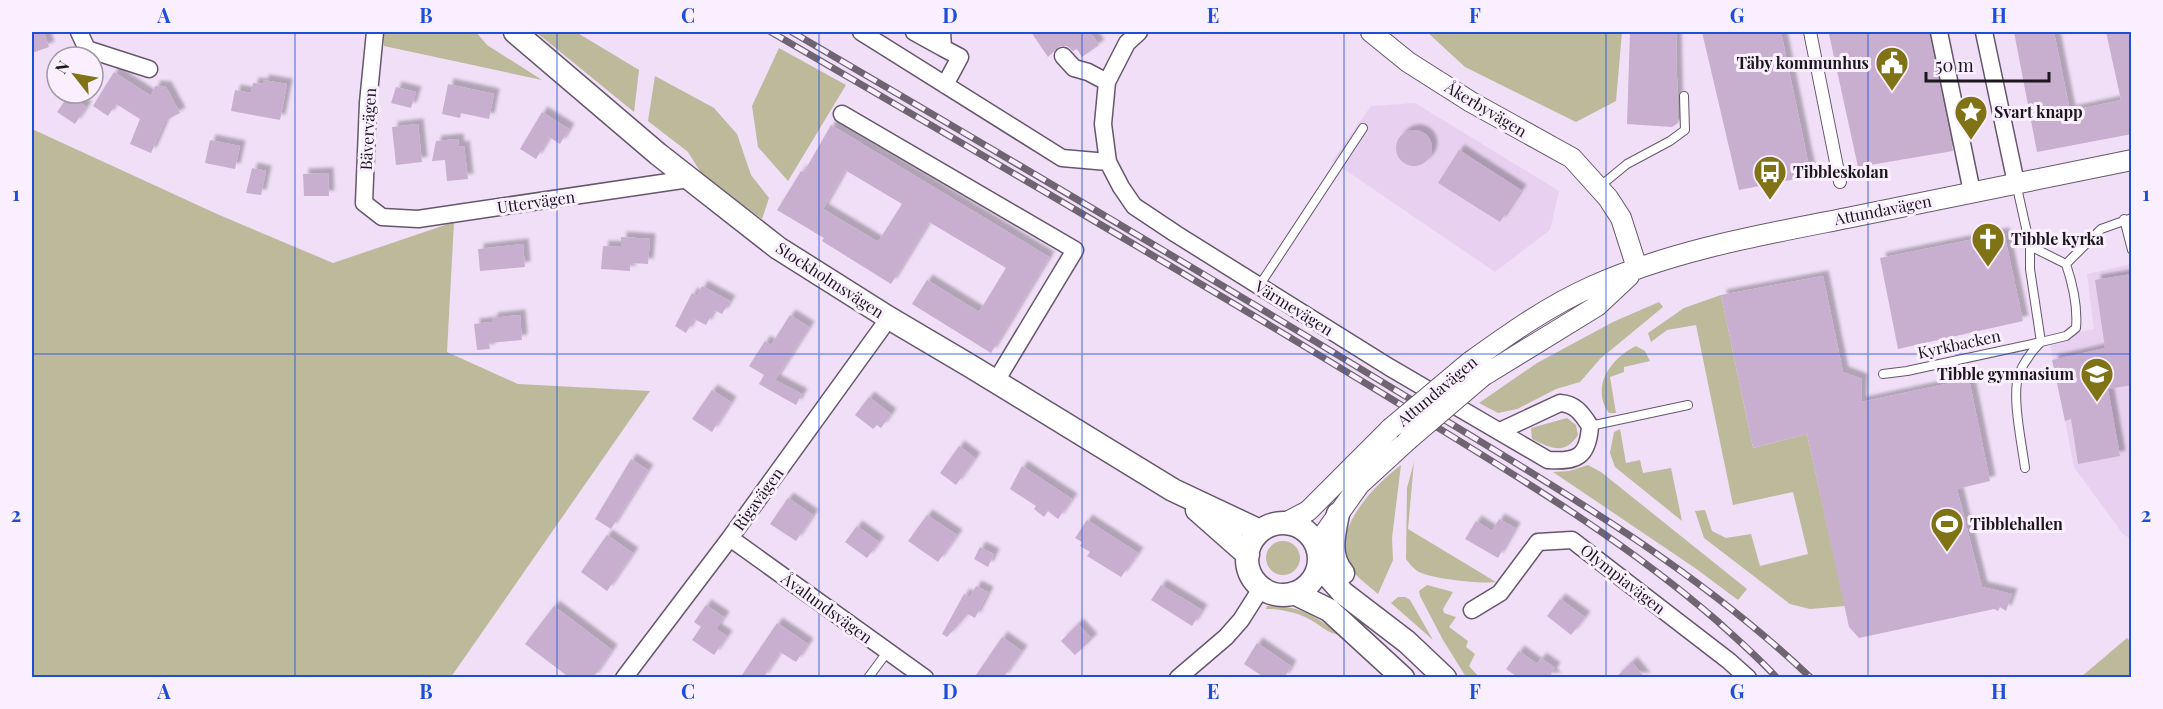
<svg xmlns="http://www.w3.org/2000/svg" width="2163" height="709" viewBox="0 0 2163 709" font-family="'Playfair Display',serif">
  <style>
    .built { fill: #e8d1f0 }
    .green { fill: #bdb99b }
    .building { fill: #c8afd0; fill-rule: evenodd; filter: url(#shadow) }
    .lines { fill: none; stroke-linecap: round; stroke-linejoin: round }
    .service-casing { stroke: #66576c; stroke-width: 10 }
    .pedestrian-casing { stroke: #66576c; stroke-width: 14 }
    .minor-casing { stroke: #66576c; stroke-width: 19 }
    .tertiary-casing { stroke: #66576c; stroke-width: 22 }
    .secondary-casing { stroke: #66576c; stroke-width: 25 }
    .service { stroke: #fff; stroke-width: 8 }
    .pedestrian { stroke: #fff; stroke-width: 12 }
    .minor { stroke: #fff; stroke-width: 16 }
    .tertiary { stroke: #fff; stroke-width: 20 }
    .secondary { stroke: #fff; stroke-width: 22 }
    .rail-casing { stroke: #6f6472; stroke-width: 7 }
    .rail { stroke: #faeffe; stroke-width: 4.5; stroke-dasharray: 14; stroke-linecap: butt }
    .tertiary-bridge-casing { stroke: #66576c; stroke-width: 22; stroke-linecap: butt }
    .tertiary-bridge { stroke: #fff; stroke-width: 20 }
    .grid { fill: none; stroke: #1d4ed8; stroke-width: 1.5; stroke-opacity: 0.55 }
    .labels { text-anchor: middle; stroke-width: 6; stroke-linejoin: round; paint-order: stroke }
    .poi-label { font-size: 16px; font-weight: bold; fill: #1c161e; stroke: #faeffe; text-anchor: start }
    .street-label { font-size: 16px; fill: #1c161e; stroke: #faeffe }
    .neatline { fill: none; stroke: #1d4ed8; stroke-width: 2 }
    .grid-label { font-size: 20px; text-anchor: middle; font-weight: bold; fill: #1d4ed8 }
  </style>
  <defs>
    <filter id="shadow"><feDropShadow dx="5.5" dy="-5.5" stdDeviation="1.5" flood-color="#0004"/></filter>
  </defs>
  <rect width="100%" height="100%" fill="#f1def7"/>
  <!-- built -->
  <path class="built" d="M1415,103L1559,191L1550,230L1495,272L1332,161L1371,106Z
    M2131,264V539L2123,534L2074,467L2049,338L2094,329L2087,274Z"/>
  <!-- green -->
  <path class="green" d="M384,32H476L487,45L542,80L384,46Z
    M536,32H576L639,70L634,112Z
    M1427,32H1622L1616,101L1576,122L1465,67Z
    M779,48L846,85L788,181L758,147L752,106Z
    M655,76L714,108L737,134L751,175L769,198L762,219L703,176L688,152L648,121Z
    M32,129L217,214L333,263L454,222L447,352L518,384L650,391L451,677L32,678Z
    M1721,295L1753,448L1807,434L1845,606L1810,609L1790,604L1704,538L1695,511L1705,510L1712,531L1726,538L1751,534L1760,566L1808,554L1793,492L1733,505L1696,325L1667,330L1651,342L1648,333L1684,308Z
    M1659,302L1663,307L1600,359L1580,382L1556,389L1517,409L1498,413L1479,403L1537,363L1613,322Z
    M1636,346L1645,351L1650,361L1624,367V372L1610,377L1616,413H1609C1590,387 1611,358 1636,346Z
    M1567,418L1576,425L1578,435C1564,456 1551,448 1532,439L1531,428Z
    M1620,429L1626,463L1640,460L1643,473L1671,468L1682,521L1615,467L1610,453L1614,432Z
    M1414,462L1408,529L1496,582C1481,584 1427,579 1416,570C1412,567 1409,563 1406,559L1407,488Z
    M1401,465L1392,538L1393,560L1378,594C1367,584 1351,574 1346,560C1335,525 1376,484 1401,465Z
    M1588,465L1601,472L1747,589L1738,600L1695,568L1553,472L1569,471Z
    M1266 558a17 17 0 1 1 34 0a17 17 0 1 1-34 0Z
    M1427,585L1453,592L1443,609L1444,613L1456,617L1449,627L1468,641L1466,647L1475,654L1469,666L1479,677H1466L1443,640L1420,596L1419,591Z
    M1398,597H1405L1410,600L1433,640L1391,603Z
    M1267,606C1303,606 1312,615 1341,635C1327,634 1320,624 1307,618C1295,612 1279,609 1266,609Z
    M2127,638L2131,642V677H2081Z"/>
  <!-- building -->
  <path class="building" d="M32,32H44L49,47L32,53Z
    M1031,32H1090L1099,45L1082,57L1077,49L1073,51L1067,46H1060L1048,57Z
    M1630,32H1676L1678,123L1672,127L1627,124Z
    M1702,32H1781L1811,176L1739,190Z
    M1839,32H1929L1953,151L1858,167L1829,34Z
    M2014,32H2054L2070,111L2121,100L2106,32H2132V134L2037,152Z
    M114,72L151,96L155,86L166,87L180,113L165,121L151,153L130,144L140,119L116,104L108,116L93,106Z
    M263,80L287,84L280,120L231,111L235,90L251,93L253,83L263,84Z
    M448,84L494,94L489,119L461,113L460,118L442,114Z
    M396,87L416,92L411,108L391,103Z
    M69,95L86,107L75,124L57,112Z
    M542,112L569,129L560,144L549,137L536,159L520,149Z
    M418,124L422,162L396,165L392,127Z
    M831,125L1049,257L991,353L912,304L927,280L979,312L1006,268L929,222L891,284L822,241L824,238L777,210L801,171L804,172ZM845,170L902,204L878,242L823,209Z
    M1396 148a18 18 0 1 1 36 0a18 18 0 1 1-36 0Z
    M458,139L459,147L464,146L468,179L447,181L445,160L432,161L436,141Z
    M210,140L240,146L235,169L205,163Z
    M1459,150L1521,190L1500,222L1438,183Z
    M252,168L266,171L261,195L246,193Z
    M328,173L329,196H304L303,174Z
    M2004,233L2023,321L1898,349L1880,258Z
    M621,237L650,239L648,264L630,263V271L601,269L603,246L621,247Z
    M523,244L525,267L480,271L478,249Z
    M2132,274V385L2108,389L2120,456L2078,464L2071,419L2065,421L2052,360L2105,348L2095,280Z
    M1823,276L1843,372L1862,379L1861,402L1969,379L1990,481L1957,489L1982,587L2012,594L2006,611L2000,607L1998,611L1994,609L1859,638L1849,627L1807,434L1753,448L1721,295Z
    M702,286L730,301L722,314L714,310L706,325L694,319L686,333L675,326L692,293L697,296Z
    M520,315L522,340L489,343L490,349L477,350L474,324L492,322V318Z
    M790,315L809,327L775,380L802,394L796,405L759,384L764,375L749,366L765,341L771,345Z
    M712,390L731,402L712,432L692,419Z
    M869,397L891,414L881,428L877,425L873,429L855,415Z
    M959,446L975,458L956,485L940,473Z
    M631,459L648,470L611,529L595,519Z
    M1022,466L1072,499L1058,519L1048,511L1044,517L1034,509L1036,506L1010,489Z
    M788,498L813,515L796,541L770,524Z
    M927,515L957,535L938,562L908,541Z
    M1499,519L1515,528L1498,558L1465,539L1476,521L1492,531Z
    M1087,520L1138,553L1121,577L1087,556L1090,552L1080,546L1082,542L1075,538Z
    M857,526L879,542L867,558L845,542Z
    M607,535L633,553L607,591L581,572Z
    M980,547L994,554L988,567L974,559Z
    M1161,585L1202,610L1192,626L1151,600Z
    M976,586L988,592L975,618L968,614L947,637L942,634L964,594L970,597Z
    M1560,599L1585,617L1571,635L1547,616Z
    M706,605L724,617L716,629L727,636L714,655L692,640L701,627L694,622Z
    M554,606L612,650L593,678H570L525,644Z
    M777,623L808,644L796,662L780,652L763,678H740Z
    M1078,624L1092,639L1075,655L1061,641Z
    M1002,637L1022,651L1003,678H974Z
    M1257,643L1291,666L1284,678H1265L1244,664Z
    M1519,651L1537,664L1541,658L1555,668L1551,674L1556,678H1519L1506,669Z
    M1632,662L1645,678H1615Z"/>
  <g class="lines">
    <!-- service casing -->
    <g class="service-casing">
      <path id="service" d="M2016,183L2030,246V269L2041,342
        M1599,187L1627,164L1670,141L1685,130L1684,96
        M2124,219L2132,250
        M2066,264L2101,229L2132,218
        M1259,286L1363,128
        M1883,374L1907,371L2041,342L2066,336L2076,328C2078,306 2073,285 2066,264L2030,246
        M1590,426L1688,405
        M2025,468C2022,444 2011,395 2019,374C2024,362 2032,351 2041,342
        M868,678L888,651"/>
    </g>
    <!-- pedestrian casing -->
    <g class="pedestrian-casing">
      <path id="pedestrian" d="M1810,32L1840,182"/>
    </g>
    <!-- minor casing -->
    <g class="minor-casing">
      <path id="minor" d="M79,32L87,49L149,69
        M375,32L368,103L364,203L382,217L418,219L689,179
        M861,32L1062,158L1108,162
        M914,32L943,48
        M942,32L943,48L960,57L945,85
        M1139,32L1127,43L1107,82L1103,124L1108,162L1121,187L1134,206L1176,234L1389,367L1548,460C1577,462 1588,457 1590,426C1582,414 1576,404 1560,403L1500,431
        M1939,32L1972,192
        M1984,32L2016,183
        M1063,56L1074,68L1088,72L1107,82
        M842,114L1075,250L996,381
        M730,538L925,678
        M1472,610L1500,593L1538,542L1572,540L1729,661L1748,678
        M624,678L730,538L889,318
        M1178,678L1226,637L1241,620L1262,587"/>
    </g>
    <!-- tertiary casing -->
    <g class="tertiary-casing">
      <path id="tertiary" d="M1371,32L1408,62L1471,102L1572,158L1608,198L1621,218L1637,268
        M1470,362C1509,334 1548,306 1593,286C1674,250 1761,235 1847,218C1942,198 2037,179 2132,160
        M1483,376L1597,306L1629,276
        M1287,522L1308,511L1390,429
        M1317,544L1359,485L1408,440"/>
    </g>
    <!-- secondary casing -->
    <g class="secondary-casing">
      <path id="secondary" d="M515,32L658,154L778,248L889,318L972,367L1173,490L1260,531
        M1197,510L1248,555
        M1338,514C1334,534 1328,556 1343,573
        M1247 559a36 36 0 1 1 72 0a36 36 0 1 1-72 0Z
        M1319,566L1343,593L1407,642L1445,678
        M1294,593L1329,610L1403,678"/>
    </g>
    <!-- service -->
    <use href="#service" class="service"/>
    <!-- pedestrian -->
    <use href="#pedestrian" class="pedestrian"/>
    <!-- minor -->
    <use href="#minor" class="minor"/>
    <!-- tertiary -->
    <use href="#tertiary" class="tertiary"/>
    <!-- secondary -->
    <use href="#secondary" class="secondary"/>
    <!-- rail casing -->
    <g class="rail-casing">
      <path id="rail" d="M771,32C979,153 1187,274 1393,400C1504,469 1617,534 1716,620C1737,639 1758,657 1777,678
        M792,32C994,150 1197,269 1397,391C1541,479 1688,561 1811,678"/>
    </g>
    <!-- rail -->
    <use href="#rail" class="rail"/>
    <!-- tertiary-bridge casing -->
    <g class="tertiary-bridge-casing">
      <path id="tertiary-bridge" d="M1390,429L1470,362
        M1408,440L1483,376"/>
    </g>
    <!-- tertiary-bridge -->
    <use href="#tertiary-bridge" class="tertiary-bridge"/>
  </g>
  <!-- grid -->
  <path class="grid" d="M295,32V678M557,32V678M819,32V678M1082,32V678M1344,32V678M1606,32V678M1868,32V678M32,354H2132"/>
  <!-- icons -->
  <defs>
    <g id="civic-pin" transform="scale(1.725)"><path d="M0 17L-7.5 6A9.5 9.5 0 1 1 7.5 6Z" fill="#807315" stroke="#faeffe"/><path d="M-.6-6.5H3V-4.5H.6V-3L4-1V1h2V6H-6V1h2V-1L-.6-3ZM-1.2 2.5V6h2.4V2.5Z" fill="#fff"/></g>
    <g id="sight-pin" transform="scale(1.725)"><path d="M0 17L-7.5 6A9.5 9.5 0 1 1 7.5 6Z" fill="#807315" stroke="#faeffe"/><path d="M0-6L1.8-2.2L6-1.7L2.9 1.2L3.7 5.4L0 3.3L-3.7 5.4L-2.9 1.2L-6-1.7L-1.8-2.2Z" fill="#fff"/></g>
    <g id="bus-pin" transform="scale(1.725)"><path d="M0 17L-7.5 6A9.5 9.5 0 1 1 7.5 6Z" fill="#807315" stroke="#faeffe"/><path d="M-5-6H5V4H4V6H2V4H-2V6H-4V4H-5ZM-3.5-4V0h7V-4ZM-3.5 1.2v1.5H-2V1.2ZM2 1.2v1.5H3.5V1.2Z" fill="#fff"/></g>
    <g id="church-pin" transform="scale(1.725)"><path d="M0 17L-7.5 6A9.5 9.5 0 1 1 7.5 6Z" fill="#807315" stroke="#faeffe"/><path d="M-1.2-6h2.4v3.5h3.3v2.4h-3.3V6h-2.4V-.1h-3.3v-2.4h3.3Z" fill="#fff"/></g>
    <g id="school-pin" transform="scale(1.725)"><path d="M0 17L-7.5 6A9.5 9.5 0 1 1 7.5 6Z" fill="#807315" stroke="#faeffe"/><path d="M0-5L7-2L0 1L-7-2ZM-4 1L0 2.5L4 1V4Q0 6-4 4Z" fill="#fff"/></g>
    <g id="stadium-pin" transform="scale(1.725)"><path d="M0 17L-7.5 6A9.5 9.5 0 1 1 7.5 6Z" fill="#807315" stroke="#faeffe"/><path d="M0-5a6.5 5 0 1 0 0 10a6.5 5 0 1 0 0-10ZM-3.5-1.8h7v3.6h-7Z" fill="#fff"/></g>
  </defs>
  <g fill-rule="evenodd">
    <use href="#civic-pin" x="1892" y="63"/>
    <use href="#sight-pin" x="1971" y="112"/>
    <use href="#bus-pin" x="1770" y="172"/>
    <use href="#church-pin" x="1988" y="239"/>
    <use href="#school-pin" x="2097" y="374"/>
    <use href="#stadium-pin" x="1947" y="524"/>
  </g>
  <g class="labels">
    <!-- poi labels -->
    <g class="poi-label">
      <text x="1869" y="69" text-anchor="end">Täby kommunhus</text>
      <text x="1994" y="118">Svart knapp</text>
      <text x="1793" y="178">Tibbleskolan</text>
      <text x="2011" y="245">Tibble kyrka</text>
      <text x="2074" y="380" text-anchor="end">Tibble gymnasium</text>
      <text x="1970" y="530">Tibblehallen</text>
    </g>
    <!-- street labels -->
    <g class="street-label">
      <text transform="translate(1486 109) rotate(31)" y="6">Åkerbyvägen</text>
      <text transform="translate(368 129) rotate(-87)" y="6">Bävervägen</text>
      <text transform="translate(536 202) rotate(-8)" y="6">Uttervägen</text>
      <text transform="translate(1883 210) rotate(-11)" y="6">Attundavägen</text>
      <text transform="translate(830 280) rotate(33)" y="6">Stockholmsvägen</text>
      <text transform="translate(1294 308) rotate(32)" y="6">Värmevägen</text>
      <text transform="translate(1959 344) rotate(-12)" y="6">Kyrkbacken</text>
      <text transform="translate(1437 391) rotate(-40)" y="6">Attundavägen</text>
      <text transform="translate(758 499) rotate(-54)" y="6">Rigavägen</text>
      <text transform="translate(1623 579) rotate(38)" y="6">Olympiavägen</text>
      <text transform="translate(827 608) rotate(36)" y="6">Åvalundsvägen</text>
    </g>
  </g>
  <!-- border -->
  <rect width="2163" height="709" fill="none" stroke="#faeffe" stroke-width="66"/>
  <!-- north arrow -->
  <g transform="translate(75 75) rotate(301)"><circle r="28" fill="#faeffe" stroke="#a198a4" stroke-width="1.5"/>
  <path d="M0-4.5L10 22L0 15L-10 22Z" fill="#807315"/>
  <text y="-9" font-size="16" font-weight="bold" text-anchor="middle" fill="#1c161e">N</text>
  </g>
  <!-- scale -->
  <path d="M1926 72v9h123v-9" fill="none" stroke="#1c161e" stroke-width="3"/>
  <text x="1935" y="72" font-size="18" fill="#1c161e" stroke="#faeffe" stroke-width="4.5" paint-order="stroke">50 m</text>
  <rect x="33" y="33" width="2097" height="643" class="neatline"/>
  <g class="grid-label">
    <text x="164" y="23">A</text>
    <text x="426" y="23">B</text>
    <text x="688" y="23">C</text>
    <text x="950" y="23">D</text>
    <text x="1213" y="23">E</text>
    <text x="1475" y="23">F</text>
    <text x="1737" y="23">G</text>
    <text x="1999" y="23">H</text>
    <text x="16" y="201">1</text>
    <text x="2146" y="201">1</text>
    <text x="16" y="522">2</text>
    <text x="2146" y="522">2</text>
    <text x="164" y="699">A</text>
    <text x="426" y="699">B</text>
    <text x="688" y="699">C</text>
    <text x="950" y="699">D</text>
    <text x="1213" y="699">E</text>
    <text x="1475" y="699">F</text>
    <text x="1737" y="699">G</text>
    <text x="1999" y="699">H</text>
  </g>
</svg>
